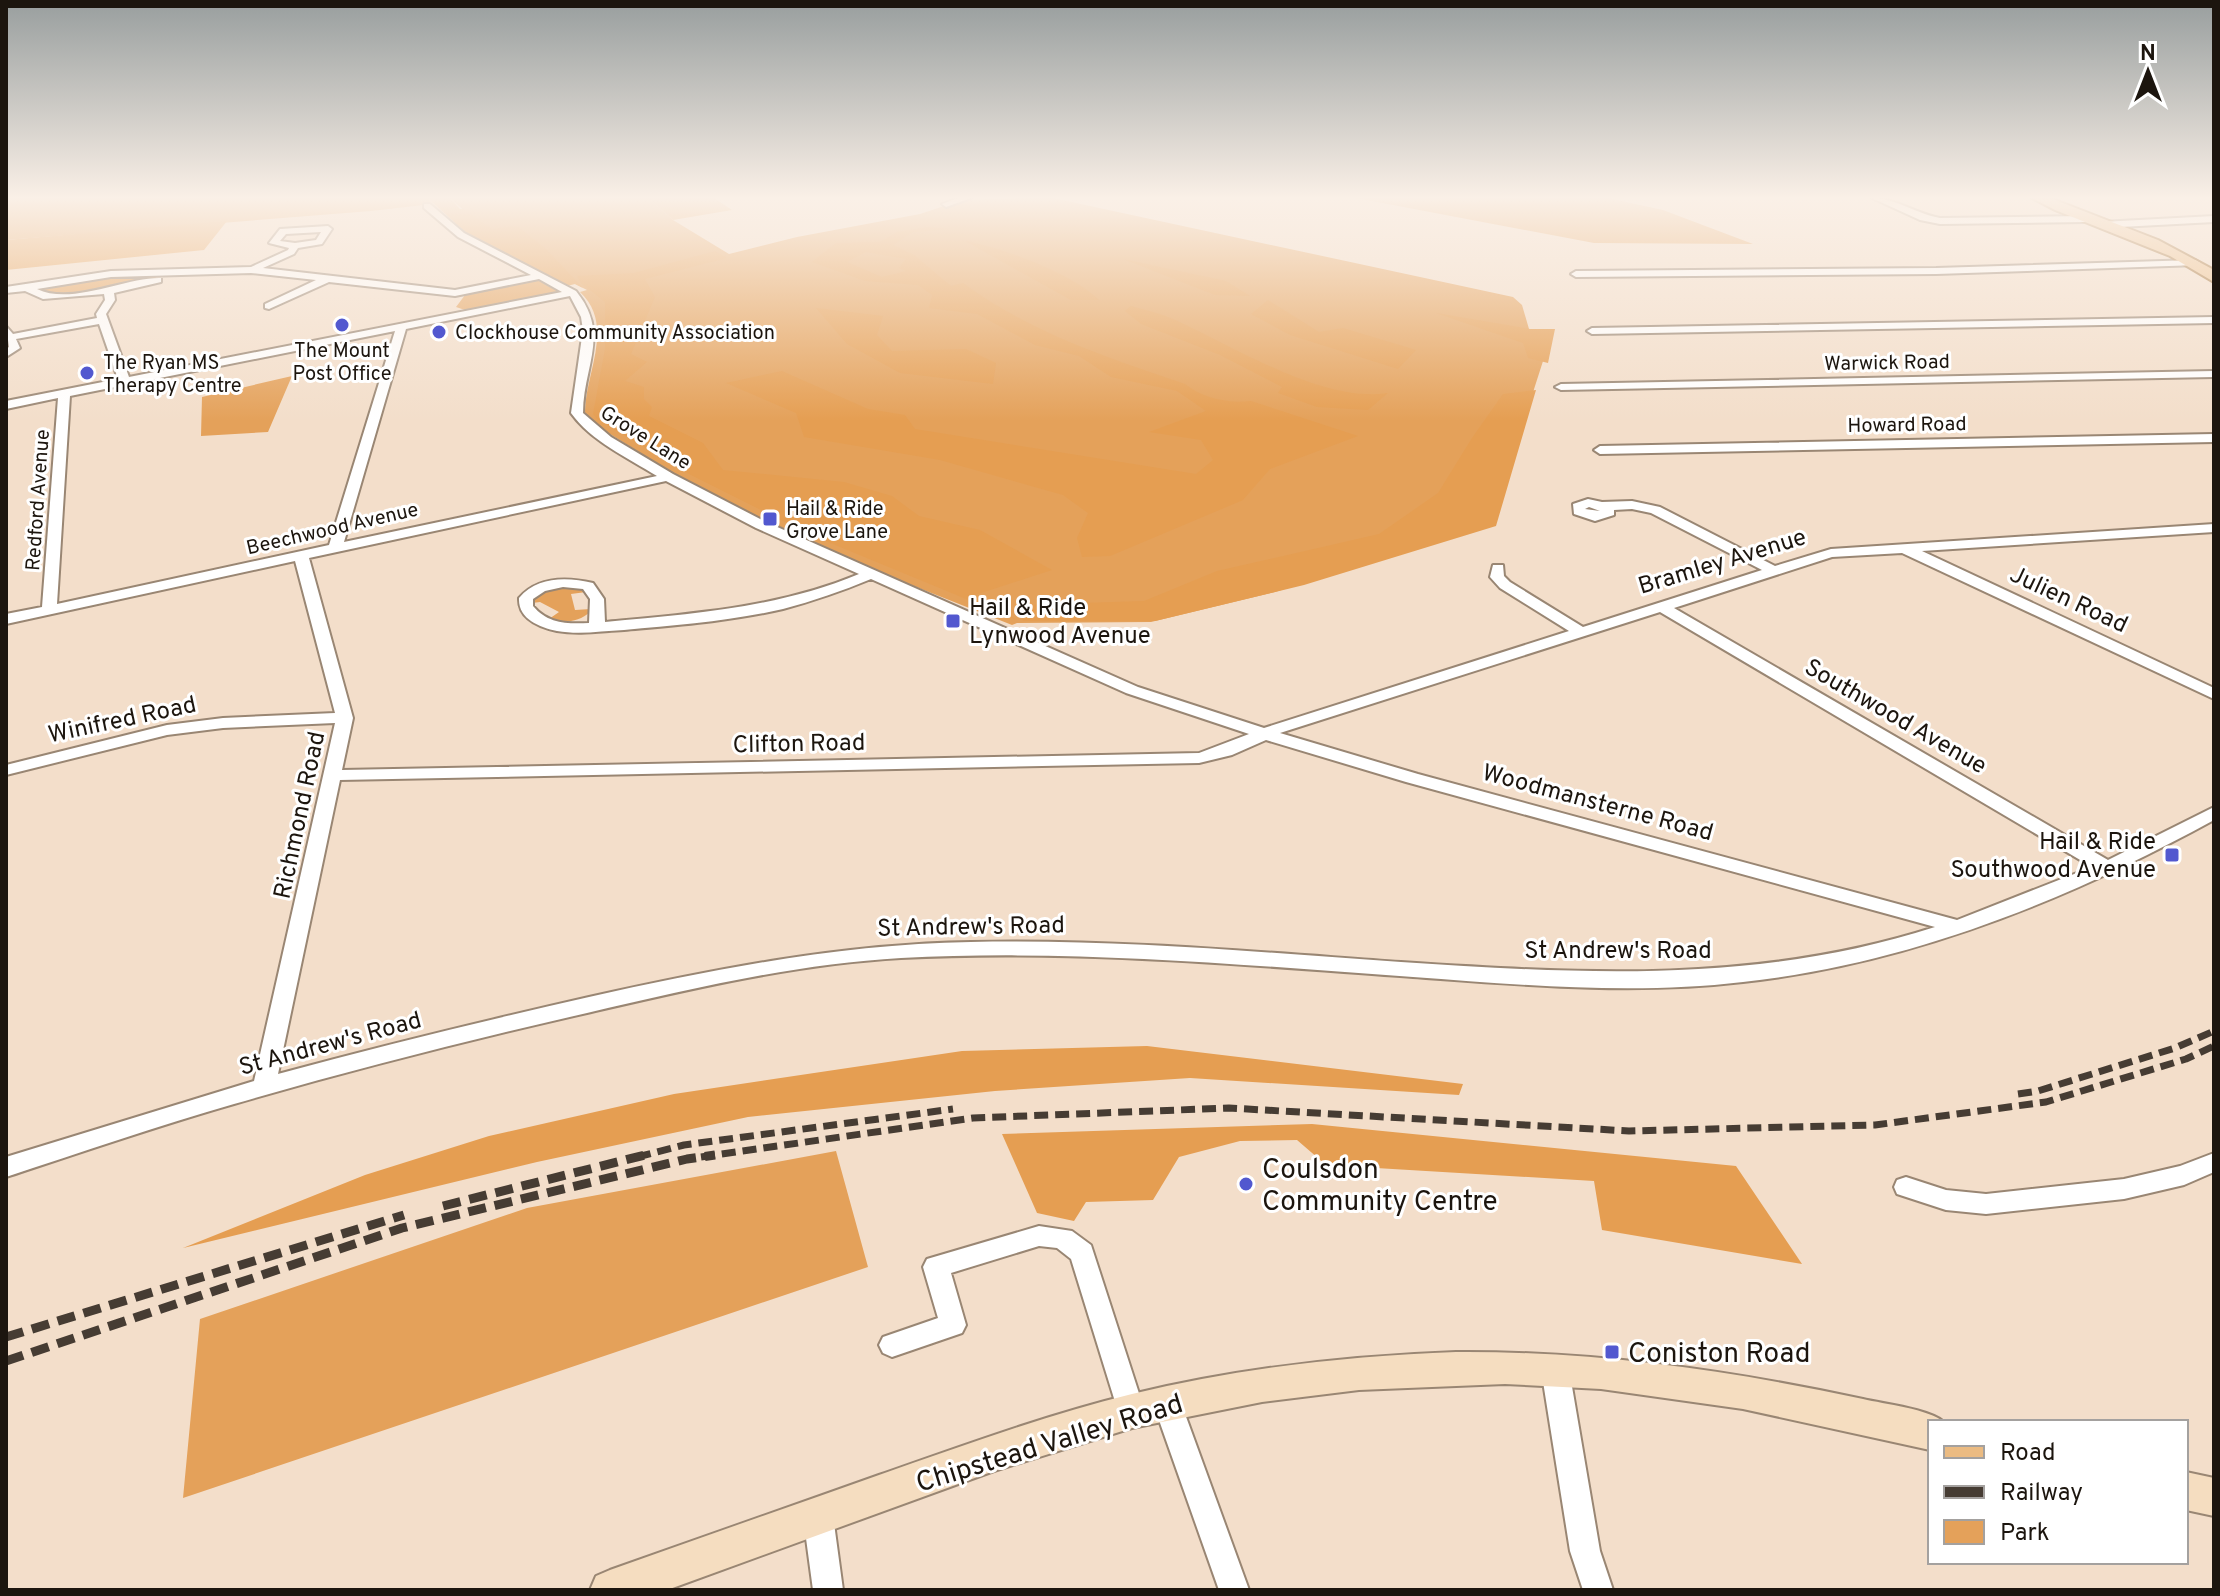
<svg xmlns="http://www.w3.org/2000/svg" width="2220" height="1596" viewBox="0 0 2220 1596" font-family="Overpass,sans-serif">
  <style>
    .green { fill: #e4a15a }
    .forest { fill: #e59e52; fill-rule: evenodd }
    .lines { fill: none; stroke-linecap: round; stroke-linejoin: round }
    .street-casing { stroke: #998673; stroke-width: 4 }
    .secondary-casing { stroke: #998673; stroke-width: 4 }
    .primary-casing { stroke: #9a6423; stroke-width: 4 }
    .street { fill: #fff; fill-rule: evenodd }
    .secondary { fill: #f5ddc0; fill-rule: evenodd }
    .primary { fill: #ebbb82; fill-rule: evenodd }
    .rail-far1 { stroke: #463c33; stroke-width: 7; stroke-dasharray: 14 7; stroke-linecap: butt }
    .rail { stroke: #463c33; stroke-width: 9; stroke-dasharray: 18 9; stroke-linecap: butt }
    .poi-dot { fill: #5258cf; stroke: #fff; stroke-width: 3 }
    .labels { text-anchor: middle; stroke-width: 6; stroke-linejoin: round; paint-order: stroke }
    .far-poi-label { font-size: 20px; fill: #1c150e; stroke: #fff; text-anchor: start }
    .far-street-label { font-size: 20px; fill: #1c150e; stroke: #fff }
    .street-label { font-size: 24px; fill: #1c150e; stroke: #fff }
    .poi-label { font-size: 24px; fill: #1c150e; stroke: #fff; text-anchor: start }
    .near-poi-label { font-size: 28px; fill: #1c150e; stroke: #fff; text-anchor: start }
    .near-street-label { font-size: 28px; fill: #1c150e; stroke: #fff }
  </style>
  <rect width="100%" height="100%" fill="#f3deca"/>
  <!-- green -->
  <path class="green" d="M6,198H428L432,204L371,211L6,240Z
    M450,198H648L673,220L729,254L797,237L920,214L962,200L1053,198L1513,297L1522,305L1529,329L1553,330L1490,526L1275,592L1151,622L1017,623L1012,625L798,540L674,474L594,424L585,416V411C586,371 615,325 580,292L587,290L508,250Z
    M1356,198H1608L1663,210L1753,244L1594,243Z
    M114,275H159C143,290 59,299 38,290Z
    M536,279L559,292L465,310L456,307L465,295L474,292Z
    M292,376L268,432L201,436L202,397Z
    M555,587H579L586,592L571,594L575,610L591,609L590,612C579,622 563,624 549,619L559,612L540,602L532,603L533,597Z
    M836,1151L868,1267L183,1498L200,1319L527,1208Z"/>
  <!-- forest -->
  <path class="forest" d="M428,198H450L460,209H464L492,229L517,226L546,249L583,288L575,284L567,286L467,234Z
    M648,198H714L732,210L673,220Z
    M227,221L204,250L6,270V240Z
    M927,227L951,229L913,232L893,245L914,255L951,286L963,283C1031,333 1106,357 1185,384C1202,398 1229,404 1251,401L1358,436L1270,469L1243,500L1110,556L1082,557L1077,538L1088,513L1063,495L940,460L804,437L796,413L726,383L782,371L868,409L905,415L915,429L1196,474L1213,460L1201,440L1149,432L1206,411L1177,391L1111,377L1079,356L1035,345L977,314L929,308L932,295L918,285L865,281L812,262L836,243L880,242L897,232ZM866,252L906,259L899,268L906,271L882,277L847,262Z
    M965,241C1003,248 1071,273 1099,300H1071Z
    M715,251L727,258L645,279L655,297L631,354L647,362L625,381L644,387V399L652,407L649,416L703,443L723,470L844,482L892,496L919,516L980,530L1052,570L975,595L1017,620L811,535L689,474L597,419L593,414L605,349V302L581,283L577,276L634,273Z
    M1123,259L1226,281L1250,296L1215,295Z
    M1268,300L1319,332L1343,328L1416,350L1398,369L1290,335L1251,314Z
    M1131,306C1145,310 1159,313 1173,319C1232,345 1322,404 1388,393L1368,410L1317,407L1278,393L1282,387L1220,355L1141,324L1125,311Z
    M816,308L883,316L877,335L892,351L966,349L996,363L993,384L900,373L847,344Z
    M1436,313L1530,329H1555L1548,363L1528,358L1523,343Z
    M1536,390L1496,526L1304,585L1155,621H1023L1020,605L1144,601L1217,571L1379,534L1438,493L1472,438L1503,394Z
    M1147,1046L1463,1084L1459,1095L1190,1078L995,1091L748,1117L537,1162L183,1248L365,1175L489,1136L674,1094L962,1051Z
    M1312,1124L1736,1166L1802,1264L1602,1230L1594,1181L1326,1165L1297,1140L1240,1141L1179,1157L1153,1200L1086,1202L1074,1221L1037,1213L1002,1134Z"/>
  <g class="lines">
    <!-- street casing -->
    <g class="street-casing">
      <path id="street" d="M958,198H971L946,207L942,204Z
        M1872,198C1895,198 1917,214 1940,218L2085,216L2089,219L2085,222L1940,224L1920,220Z
        M424,204H430L464,233L576,291C611,334 583,366 583,413L611,437L673,474L766,522L1138,687L1264,728L1569,631L1500,588L1490,577L1493,565H1503L1504,576L1510,582L1583,627L1762,570L1651,513L1632,509L1614,510V515L1595,521L1574,514L1573,504L1588,499L1602,502L1632,501L1660,507L1775,566L1831,549L2214,524V532L1922,551L2214,688V699L1902,553L1832,557L1674,608L2108,860L2214,807V820C2068,900 1909,964 1743,982C1634,995 1522,985 1413,977C1243,965 1072,949 901,958C795,964 690,989 587,1013C469,1040 351,1070 234,1104C157,1126 82,1152 6,1177V1157L254,1081L335,723L223,728L167,735L6,775V765L167,725L223,718L335,713L295,561L6,624V614L42,607L58,398L6,409V401L118,379L99,324L16,339L20,348L6,357V349L9,347L6,326L13,334L97,318L96,314L105,300L104,294L43,299L25,291L6,293V287L111,271L251,267L288,250L289,248L269,243L280,229L328,226L332,229L322,244L298,248L294,254L263,268L455,290L531,275L458,237L424,208ZM321,232L316,240L295,243L280,241L286,234ZM251,273L316,280L265,304V308L269,309L329,282L455,296L539,279L562,292L129,377L106,314L115,300L114,293L161,282V278C125,277 72,306 37,289L111,277ZM570,296L581,317L583,330L571,413C591,441 628,458 657,476L344,542L406,329ZM395,331L329,545L57,604L70,396ZM666,481L756,528L859,574C777,608 692,614 605,622L604,599L593,583C567,577 538,576 519,598C518,619 539,627 557,631C579,635 602,631 624,630C678,625 731,621 783,609C813,601 842,591 871,579L1126,693L1249,734L1199,753L342,770L353,718L309,558ZM1589,507L1600,511L1585,509ZM563,587L583,589L590,599L589,623C568,624 548,624 533,606V599L545,591ZM1660,612L2092,867L1957,920L1418,774L1280,733ZM1266,740L1406,782L1935,927C1758,984 1583,974 1401,962C1258,952 1115,939 971,942C841,944 715,969 589,997C484,1021 381,1046 278,1074L340,780L1199,763L1232,755Z
        M2214,216V222L2101,228L2097,225L2101,222Z
        M2195,260L2200,263L2198,265L1936,274L1576,277L1571,274L1576,271L1936,268Z
        M2214,317V323L1592,334L1587,331L1592,328Z
        M2214,371V377L1561,390L1555,387L1561,384Z
        M2214,434V442L1600,454L1594,450L1600,446Z
        M2214,1153V1172L2184,1185L2124,1199L1986,1214L1946,1210L1897,1194L1894,1187L1897,1180L1906,1177L1946,1190L1986,1194L2124,1179L2180,1166Z
        M1039,1226L1072,1231L1091,1245L1145,1412L1141,1421L1131,1425L1121,1421L1071,1259L1057,1248L1039,1246L951,1273L966,1325L962,1333L892,1357L883,1353L879,1345L883,1337L938,1318L923,1267L927,1259Z
        M1555,1357L1565,1360L1569,1369L1600,1551L1613,1590H1583L1570,1551L1541,1369L1545,1360Z
        M1167,1390L1177,1394L1181,1403L1249,1590H1219L1153,1403L1157,1394Z
        M818,1501L828,1506L833,1516L843,1590H813L803,1516L808,1506Z"/>
    </g>
    <!-- secondary casing -->
    <g class="secondary-casing">
      <path id="secondary" d="M1456,1352C1594,1351 1728,1370 1863,1399C1884,1404 1929,1409 1944,1422H1930V1450L1743,1409L1601,1389L1505,1384L1359,1390L1262,1402L1132,1428L994,1471L667,1590H590L596,1576L610,1570C699,1538 789,1507 879,1475C962,1446 1046,1415 1132,1394C1239,1368 1347,1356 1456,1352Z
        M2186,1472L2214,1478V1516L2186,1510Z"/>
    </g>
    <!-- primary casing -->
    <g class="primary-casing">
      <path id="primary" d="M2032,198H2050L2158,240L2214,270V282L2170,256L2055,210Z"/>
    </g>
    <!-- street -->
    <use href="#street" class="street"/>
    <!-- secondary -->
    <use href="#secondary" class="secondary"/>
    <!-- primary -->
    <use href="#primary" class="primary"/>
    <!-- rail-far1 -->
    <path class="rail-far1" d="M2018,1094L2038,1091L2175,1048L2214,1031
      M637,1157L684,1145L953,1109
      M701,1157L973,1118L1229,1108L1629,1131L1875,1125L2046,1102L2186,1059L2214,1046"/>
    <!-- rail -->
    <path class="rail" d="M443,1206L645,1155
      M6,1337L404,1215
      M6,1361L402,1228L687,1159L715,1155"/>
  </g>
  <!-- sky -->
  <linearGradient id="sky" x2="0" y2="1"><stop stop-color="#989e9e"/><stop offset="0.47" stop-color="#faf0e7"/><stop offset="1" stop-color="#faf0e7" stop-opacity="0"/></linearGradient>
  <rect width="2220" height="421" fill="url(#sky)"/>
  <!-- markers -->
  <g class="poi-dot">
    <circle cx="342" cy="325" r="8"/>
    <circle cx="439" cy="332" r="8"/>
    <circle cx="87" cy="373" r="8"/>
    <rect x="762" y="511" width="16" height="16" rx="4"/>
    <rect x="945" y="613" width="16" height="16" rx="4"/>
    <rect x="2164" y="847" width="16" height="16" rx="4"/>
    <circle cx="1246" cy="1184" r="8"/>
    <rect x="1604" y="1344" width="16" height="16" rx="4"/>
  </g>
  <g class="labels">
    <!-- far-poi labels -->
    <g class="far-poi-label">
      <text x="455" y="339">Clockhouse Community Association</text>
      <text x="342" y="357" text-anchor="middle">The Mount<tspan x="342" dy="23">Post Office</tspan></text>
      <text x="103" y="369">The Ryan MS<tspan x="103" dy="23">Therapy Centre</tspan></text>
      <text x="786" y="515">Hail &amp; Ride<tspan x="786" dy="23">Grove Lane</tspan></text>
    </g>
    <!-- far-street labels -->
    <g class="far-street-label">
      <text transform="translate(1887 362) rotate(-1)" y="7">Warwick Road</text>
      <text transform="translate(1907 424) rotate(-1)" y="7">Howard Road</text>
      <text transform="translate(646 437) rotate(32)" y="7">Grove Lane</text>
      <text transform="translate(37 500) rotate(-86)" y="7">Redford Avenue</text>
      <text transform="translate(332 528) rotate(-13)" y="7">Beechwood Avenue</text>
    </g>
    <!-- street labels -->
    <g class="street-label">
      <text transform="translate(1722 561) rotate(-17)" y="8">Bramley Avenue</text>
      <text transform="translate(2069 599) rotate(25)" y="8">Julien Road</text>
      <text transform="translate(1896 716) rotate(30)" y="8">Southwood Avenue</text>
      <text transform="translate(122 719) rotate(-12)" y="8">Winifred Road</text>
      <text transform="translate(799 743) rotate(-1)" y="8">Clifton Road</text>
      <text transform="translate(1598 802) rotate(15)" y="8">Woodmansterne Road</text>
      <text transform="translate(299 815) rotate(-78)" y="8">Richmond Road</text>
      <text transform="translate(971 926) rotate(-1)" y="8">St Andrew's Road</text>
      <text x="1618" y="958">St Andrew's Road</text>
      <text transform="translate(330 1043) rotate(-15)" y="8">St Andrew's Road</text>
    </g>
    <!-- poi labels -->
    <g class="poi-label">
      <text x="969" y="615">Hail &amp; Ride<tspan x="969" dy="28">Lynwood Avenue</tspan></text>
      <text x="2156" y="849" text-anchor="end">Hail &amp; Ride<tspan x="2156" dy="28">Southwood Avenue</tspan></text>
    </g>
    <!-- near-poi labels -->
    <g class="near-poi-label">
      <text x="1262" y="1178">Coulsdon<tspan x="1262" dy="32">Community Centre</tspan></text>
      <text x="1628" y="1362">Coniston Road</text>
    </g>
    <!-- near-street labels -->
    <g class="near-street-label">
      <text transform="translate(1049 1442) rotate(-17)" y="10">Chipstead Valley Road</text>
    </g>
  </g>
  <!-- border -->
  <rect width="2220" height="1596" fill="none" stroke="#1c150e" stroke-width="16"/>
  <!-- legend -->
  <rect x="1928" y="1420" width="260" height="144" fill="#ffffff" stroke="#a4a19f" stroke-width="2"/>
  <rect x="1944" y="1446" width="40" height="12" fill="#ebbb82" stroke="#a4a19f" stroke-width="2"/>
  <text x="2000" y="1460" font-size="24" fill="#1c150e">Road</text>
  <rect x="1944" y="1486" width="40" height="12" fill="#463c33" stroke="#a4a19f" stroke-width="2"/>
  <text x="2000" y="1500" font-size="24" fill="#1c150e">Railway</text>
  <rect x="1944" y="1520" width="40" height="24" fill="#e4a15a" stroke="#a4a19f" stroke-width="2"/>
  <text x="2000" y="1540" font-size="24" fill="#1c150e">Park</text>
  <!-- north arrow -->
  <g transform="translate(2148 72)" stroke="#ffffff" stroke-width="6" paint-order="stroke">
  <path d="M0-6L14 30L0 20L-14 30Z" fill="#1c150e"/>
  <text y="-12" font-size="22" font-weight="bold" text-anchor="middle" fill="#1c150e">N</text>
  </g>
</svg>
